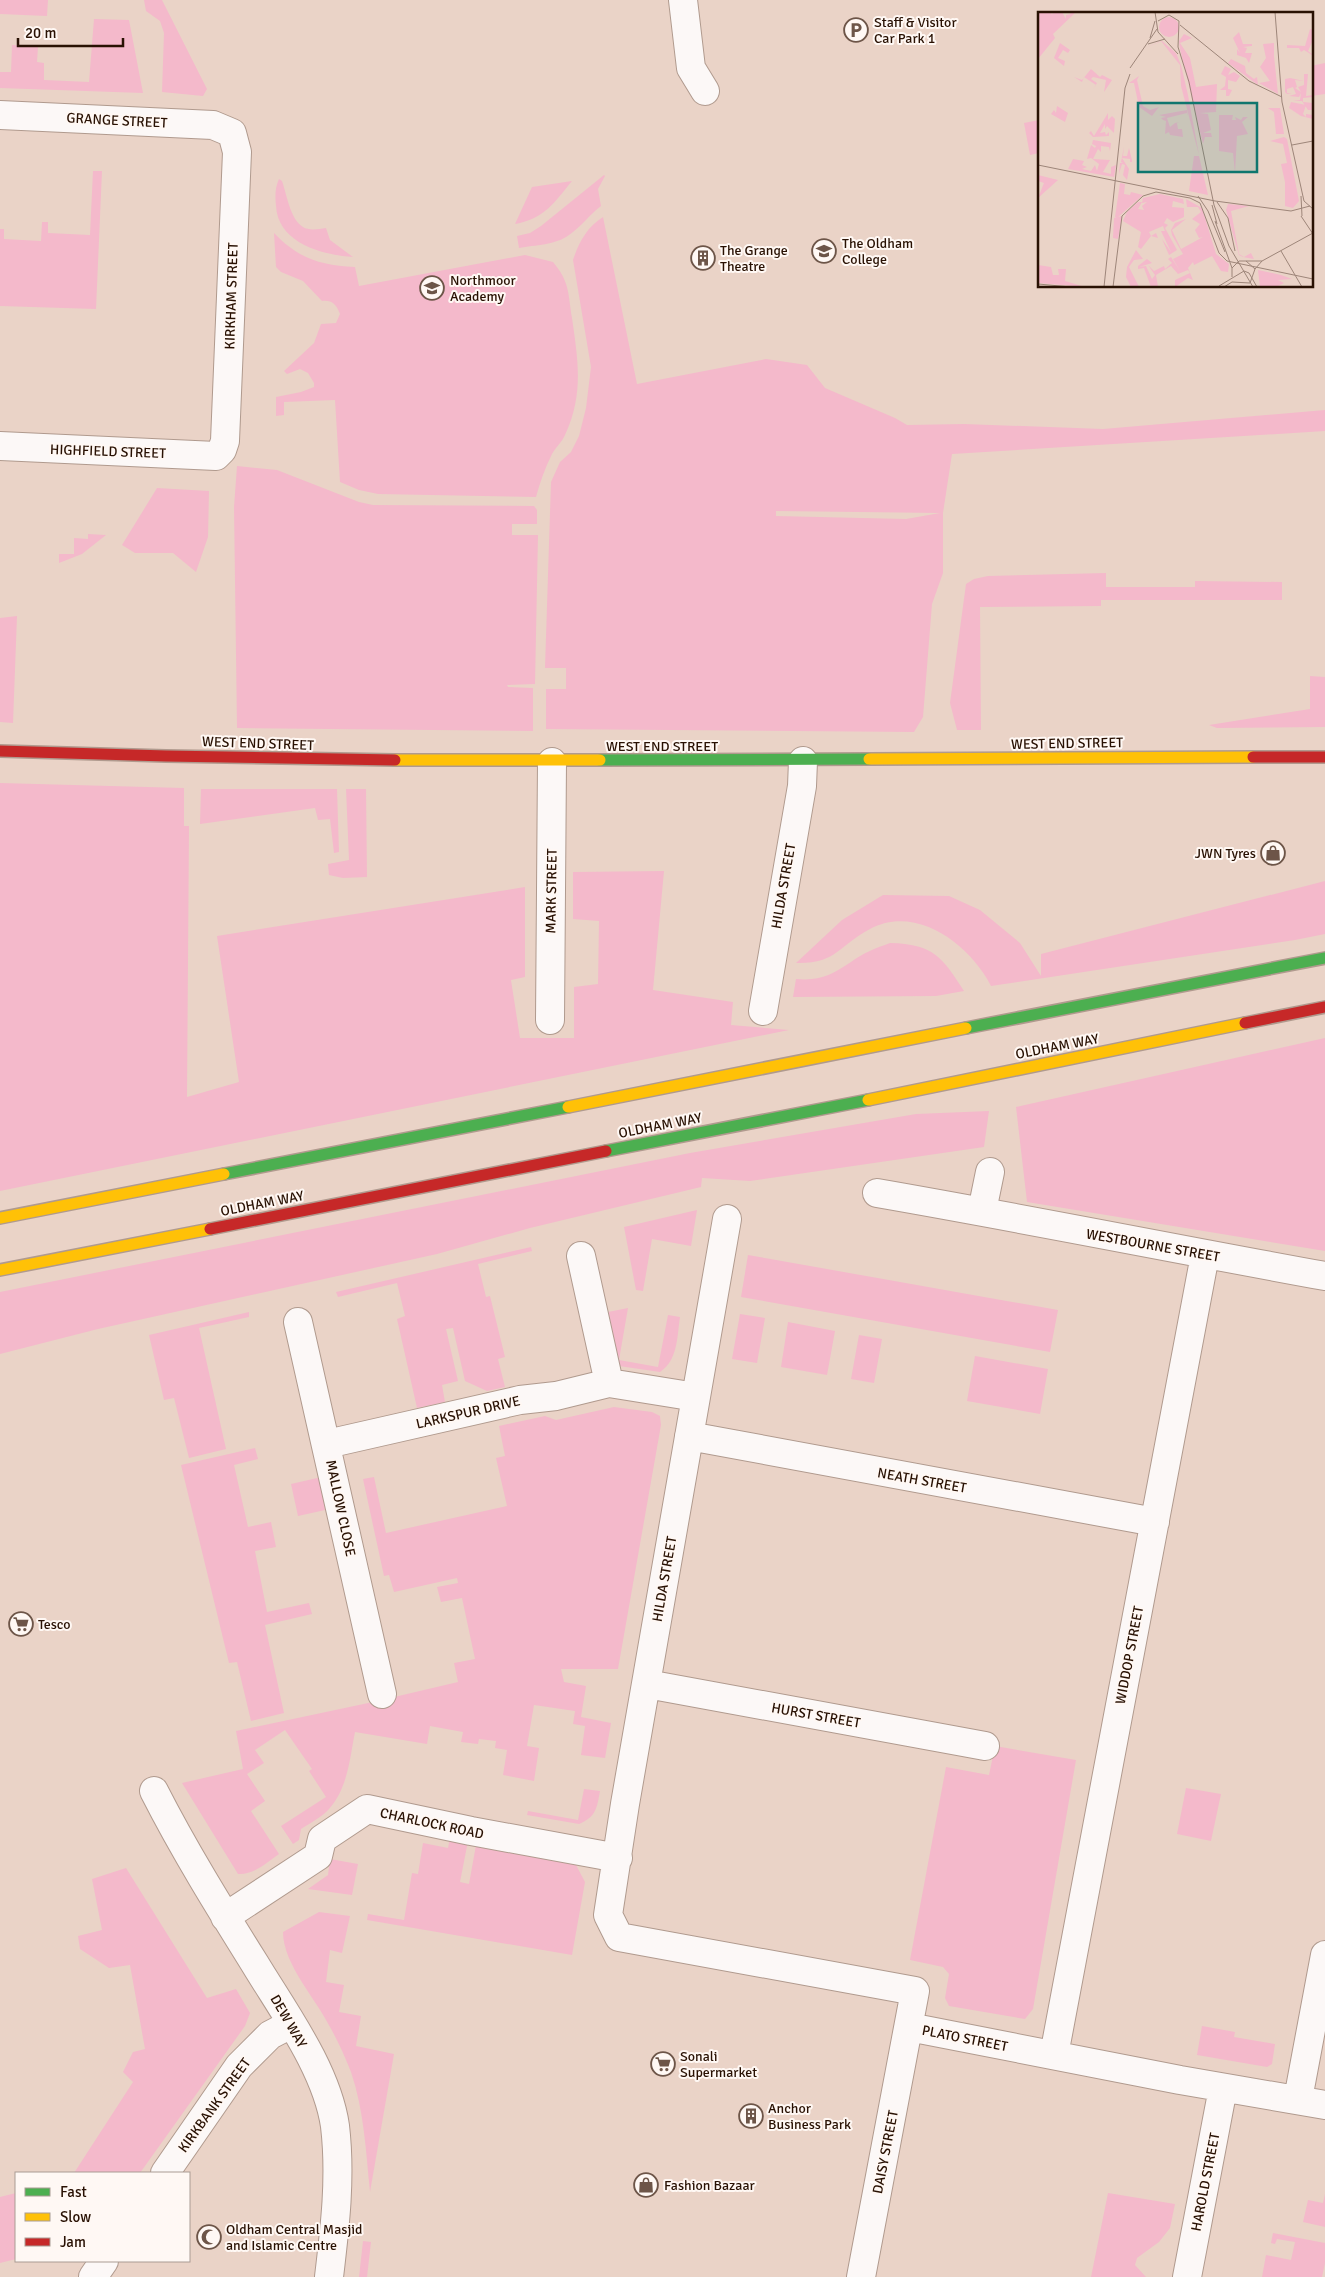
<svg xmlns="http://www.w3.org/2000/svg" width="1325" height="2277" viewBox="0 0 1325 2277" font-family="Signika,sans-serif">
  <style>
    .green { fill: #f4b9cb; fill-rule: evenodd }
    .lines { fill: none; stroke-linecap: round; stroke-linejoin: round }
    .street-casing { stroke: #b09a8e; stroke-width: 30 }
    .fast-casing { stroke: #b09a8e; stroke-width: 14 }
    .slow-casing { stroke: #b09a8e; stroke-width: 14 }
    .jam-casing { stroke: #b09a8e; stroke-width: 14 }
    .street { stroke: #fcf8f7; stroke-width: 28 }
    .fast { stroke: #4caf50; stroke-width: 11 }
    .slow { stroke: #ffc107; stroke-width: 11 }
    .jam { stroke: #c62828; stroke-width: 11 }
    .labels { text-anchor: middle; stroke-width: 4; stroke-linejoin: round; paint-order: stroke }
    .poi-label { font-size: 14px; fill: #291103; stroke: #fff8f4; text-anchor: start }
    .street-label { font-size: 14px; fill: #291103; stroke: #fff8f4 }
    .inset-road { fill: none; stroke: #9d8579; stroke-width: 1 }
    .view { fill: #0f766e; fill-opacity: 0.15; stroke: #0f766e; stroke-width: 2.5 }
    .inset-edge { fill: none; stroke: #291103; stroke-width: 2.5 }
  </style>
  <rect width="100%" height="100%" fill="#ead3c7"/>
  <!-- green -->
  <path class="green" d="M0,0H48L47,16L0,14Z
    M144,0H162L207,89L203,96L162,92L164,33L160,21L146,11Z
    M94,19L129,20L143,93L0,88V72H11L12,45L38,47L37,62L44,63V80L89,82Z
    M1325,63V94L1311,96V66Z
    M1039,120V153L1030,155L1024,123Z
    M93,171H102L96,309L0,306V229H4V239L41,241L42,222H48V233L90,235Z
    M604,175L605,176L598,189L601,206C589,215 581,227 569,235C556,245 535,245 519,248L517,236L530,233L541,226Z
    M279,179L282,181C287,195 290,219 303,227C309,231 319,229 326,228L330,240L353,257C322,255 278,243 276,206C275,197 275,187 279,179Z
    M572,181C554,203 544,219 515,224L532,187Z
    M603,217L637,384L766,359L807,365L825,388L895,418L907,425L964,424L1103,429L1325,410V431L952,454L943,513V573L932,604L923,717L914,732L546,729V689H566V668H545L551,482L560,462L571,452L579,436L586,408L591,367L573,260C579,242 587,227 603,217ZM776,511L940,513L906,519L776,516Z
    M274,233C299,259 320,265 355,267L359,286L525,255L553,262C570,282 568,294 572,318C578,360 584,394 565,435C562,442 556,447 552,454C545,468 540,482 536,497L378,494L359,490L340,482L335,400L284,402V415L276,416V397L301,392L314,387V383L308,373L300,369L287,374L284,371L314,343L321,324L336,323L340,314C336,304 332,300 322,301L303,281L281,272L276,267Z
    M237,466L277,470L359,502L373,505L534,506L537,510V524H512V535H538L535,684L507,685L508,687L533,688V731L237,728L234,507Z
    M157,488L209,491L208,537L196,572L173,553H135L122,545Z
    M88,534L106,535L82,554L59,563V554H74V538L88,539Z
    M1106,573V587H1195V581L1282,582V600H1101V606L980,607L981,730H957L950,703L966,584L974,579L988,576Z
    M17,616L13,723L0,722V618Z
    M1310,676L1325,677V727L1217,728L1209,725L1310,709Z
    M0,783L184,788V826H189L187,1097L239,1082L217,936L525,887V977L511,980L520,1038H574V987L598,984L599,921L573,919V872L664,871L653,990L733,1002L731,1025L789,1030L0,1191Z
    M201,789H337L339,852L334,853L330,819L318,820L315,808L200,824Z
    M346,789H366L367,877L343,878L329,875L328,864L349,860Z
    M1325,881V934L1295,940L991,986C970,945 917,904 870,929C839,945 837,964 796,963L842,920L883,895L949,896L980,910L1020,943L1041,976V954Z
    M890,943C934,944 942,957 964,991L936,996L793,997L796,979C821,981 831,975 851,962C863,953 876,948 890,943Z
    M1325,1038V1251L1027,1202L1016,1107Z
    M989,1111L984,1147L750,1181L702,1178L701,1187L530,1228L437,1254L98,1329L0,1354V1292L690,1153L916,1114Z
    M697,1210L691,1246L652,1239L643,1291L636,1290L624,1227Z
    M531,1247L532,1251L478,1264L486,1297L490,1296L505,1357L498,1359L505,1387L487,1391L465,1381L453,1328L446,1329L458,1381L442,1385L445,1402L417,1408L397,1319L405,1316L397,1283L338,1297L336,1292Z
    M748,1255L1058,1310L1050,1352L741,1297Z
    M628,1308L619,1360L658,1367L668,1315L680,1317C677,1337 678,1360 660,1372L619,1366L608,1312Z
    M249,1312V1317L199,1328L226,1449L189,1458L174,1398L164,1400L149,1335Z
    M740,1314L765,1318L757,1363L732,1359Z
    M788,1322L835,1331L827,1375L781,1367Z
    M859,1335L882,1339L874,1383L851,1379Z
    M975,1356L1048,1369L1040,1414L967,1401Z
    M614,1407L652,1412L660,1416L661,1425L618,1669H561L564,1682L586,1686L581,1717L611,1723L605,1758L581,1755L585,1726L573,1724L575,1711L534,1705L527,1746L539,1748L534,1781L503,1775L507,1750L495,1748L496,1741L479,1739L478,1744L461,1742L463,1732L430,1726L427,1744L355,1732C350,1757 348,1788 329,1809C322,1817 310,1823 301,1829L299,1840L293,1844L281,1826L326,1797L309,1771L312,1769L285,1730L255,1750L264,1763L247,1774L265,1801L251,1811L279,1854C266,1863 254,1875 238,1874L182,1783L243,1769L236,1731L373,1702L458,1682L454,1663L475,1659L462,1598L441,1602L437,1587L458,1583L457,1578L394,1592L389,1575L384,1576L363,1479L374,1477L386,1533L507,1506L496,1458L505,1456L499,1426L545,1416L556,1420Z
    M255,1448L258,1459L234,1465L248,1527L271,1522L276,1547L255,1551L267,1612L309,1603L312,1614L265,1625L284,1713L251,1721L237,1662L229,1663L181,1465Z
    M326,1476L330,1496L324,1502L325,1510L298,1516L291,1484Z
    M995,1746L1076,1760L1033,2009L1025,2019L949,2006L945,1998L949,1974L943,1967L910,1960L946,1767L989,1775Z
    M1186,1788L1221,1794L1211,1841L1177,1834Z
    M584,1789L600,1791C597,1808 596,1817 579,1824L527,1815L528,1811L578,1820Z
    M450,1838L468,1841L460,1882L469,1884L476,1845L576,1865L585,1882L572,1955L367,1920L368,1914L404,1920L412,1873L418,1874L423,1843L448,1848Z
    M330,1859L358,1864L352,1895L308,1889L328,1875Z
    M126,1868L207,1998L236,1989L250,2013L245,2026L140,2173H74L133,2082L123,2072L133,2052L145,2049L130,1965L109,1968L80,1949L78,1936L102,1930L92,1879Z
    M319,1912L350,1916L342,1953L330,1950L326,1982L344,1985L339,2012L361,2016L356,2046L394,2054L370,2192C366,2152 364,2110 351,2072C345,2057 338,2041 330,2027C316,1999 283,1964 283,1932Z
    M1202,2026L1235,2032L1234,2037L1275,2044L1272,2064L1267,2067L1197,2055Z
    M16,2193V2259L0,2263V2197Z
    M1108,2193L1175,2204L1170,2228L1159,2242L1137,2258L1135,2265L1146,2277H1091Z
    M1325,2194V2227L1303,2222L1308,2200L1323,2203Z
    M1273,2233L1325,2243V2263L1322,2277H1262L1266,2255L1291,2260L1295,2242L1277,2239L1275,2244L1271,2243Z
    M363,2241L371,2242L367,2277H359Z"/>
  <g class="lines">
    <!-- street casing -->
    <g class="street-casing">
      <path id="street" d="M683,0L691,68L705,91
        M0,115L213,125L232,133L237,152L225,441L222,450L216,456L0,446
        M763,1011L802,786L803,761
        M550,1020L552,762
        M877,1193C1027,1219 1176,1249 1325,1276
        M982,1211L990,1172
        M727,1219L625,1804L608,1915L619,1937L915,1991L861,2277
        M581,1256L609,1383
        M298,1322L382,1694
        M689,1436L1155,1522
        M327,1444L520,1400L556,1396L609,1383L696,1397
        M647,1684L985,1746
        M154,1791C184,1850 220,1908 255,1964C284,2012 327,2070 335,2126C341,2177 335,2227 329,2277
        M225,1917L318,1856L322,1839L367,1809L471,1831L618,1858
        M909,2027L1180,2080L1325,2105
        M1054,2055L1205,1255
        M1298,2099L1325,1955
        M165,2173L239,2066L270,2035L291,2024
        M93,2277L104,2261
        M1187,2277L1223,2088"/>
    </g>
    <!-- fast casing -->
    <g class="fast-casing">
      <path id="fast" d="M600,760L869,759
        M966,1028L1325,958
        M606,1151L868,1100
        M224,1174L568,1107"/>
    </g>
    <!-- slow casing -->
    <g class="slow-casing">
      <path id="slow" d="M869,759L1253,757
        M395,760H600
        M868,1100L1245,1023
        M568,1107L966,1028
        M0,1218L224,1174
        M0,1270L210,1229"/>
    </g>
    <!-- jam casing -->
    <g class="jam-casing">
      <path id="jam" d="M0,751L166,756L395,760
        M1253,757H1325
        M1245,1023L1325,1007
        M210,1229L606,1151"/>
    </g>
    <!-- street -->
    <use href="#street" class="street"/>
    <!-- fast -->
    <use href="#fast" class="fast"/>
    <!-- slow -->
    <use href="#slow" class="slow"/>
    <!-- jam -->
    <use href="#jam" class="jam"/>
  </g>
  <!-- icons -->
  <defs>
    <g id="parking-ring" transform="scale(1.25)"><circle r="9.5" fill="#fff8f4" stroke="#6d5548" stroke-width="1.5"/><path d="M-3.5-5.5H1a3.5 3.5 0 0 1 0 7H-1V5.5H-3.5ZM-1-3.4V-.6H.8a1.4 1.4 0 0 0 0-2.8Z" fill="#6d5548"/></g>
    <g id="university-ring" transform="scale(1.25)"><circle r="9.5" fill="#fff8f4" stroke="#6d5548" stroke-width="1.5"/><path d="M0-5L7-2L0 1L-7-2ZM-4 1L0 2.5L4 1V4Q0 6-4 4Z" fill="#6d5548"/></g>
    <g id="building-ring" transform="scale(1.25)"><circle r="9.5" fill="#fff8f4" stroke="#6d5548" stroke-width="1.5"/><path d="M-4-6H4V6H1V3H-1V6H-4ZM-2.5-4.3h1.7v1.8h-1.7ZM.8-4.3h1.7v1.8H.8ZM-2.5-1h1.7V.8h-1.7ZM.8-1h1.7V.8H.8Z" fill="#6d5548"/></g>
    <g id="school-ring" transform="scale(1.25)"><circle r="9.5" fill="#fff8f4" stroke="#6d5548" stroke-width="1.5"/><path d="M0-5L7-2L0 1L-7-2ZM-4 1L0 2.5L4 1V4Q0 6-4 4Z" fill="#6d5548"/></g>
    <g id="shop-ring" transform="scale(1.25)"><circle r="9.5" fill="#fff8f4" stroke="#6d5548" stroke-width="1.5"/><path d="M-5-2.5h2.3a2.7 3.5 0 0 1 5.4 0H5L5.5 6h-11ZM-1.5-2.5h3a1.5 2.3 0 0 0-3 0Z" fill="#6d5548"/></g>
    <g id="supermarket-ring" transform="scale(1.25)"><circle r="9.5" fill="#fff8f4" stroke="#6d5548" stroke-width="1.5"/><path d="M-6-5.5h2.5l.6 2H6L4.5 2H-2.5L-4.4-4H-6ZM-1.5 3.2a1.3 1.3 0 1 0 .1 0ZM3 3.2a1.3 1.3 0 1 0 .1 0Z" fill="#6d5548"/></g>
    <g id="mosque-ring" transform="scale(1.25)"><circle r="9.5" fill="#fff8f4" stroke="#6d5548" stroke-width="1.5"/><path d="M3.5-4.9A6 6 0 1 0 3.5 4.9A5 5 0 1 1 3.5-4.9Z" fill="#6d5548"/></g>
  </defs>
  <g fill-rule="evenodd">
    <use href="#parking-ring" x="856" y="30"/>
    <use href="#university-ring" x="824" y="251"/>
    <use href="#building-ring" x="703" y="258"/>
    <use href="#school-ring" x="432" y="288"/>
    <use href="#shop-ring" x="1273" y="853"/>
    <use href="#supermarket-ring" x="21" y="1624"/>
    <use href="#supermarket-ring" x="663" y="2064"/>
    <use href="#building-ring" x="751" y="2116"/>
    <use href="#shop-ring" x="646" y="2185"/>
    <use href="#mosque-ring" x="209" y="2237"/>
  </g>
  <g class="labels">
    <!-- poi labels -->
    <g class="poi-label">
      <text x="874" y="27">Staff &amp; Visitor<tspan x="874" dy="16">Car Park 1</tspan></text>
      <text x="842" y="248">The Oldham<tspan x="842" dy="16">College</tspan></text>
      <text x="720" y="255">The Grange<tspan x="720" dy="16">Theatre</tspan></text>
      <text x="450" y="285">Northmoor<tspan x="450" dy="16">Academy</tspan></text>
      <text x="1256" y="858" text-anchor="end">JWN Tyres</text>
      <text x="38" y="1629">Tesco</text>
      <text x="680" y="2061">Sonali<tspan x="680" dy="16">Supermarket</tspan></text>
      <text x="768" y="2113">Anchor<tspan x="768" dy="16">Business Park</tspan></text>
      <text x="664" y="2190">Fashion Bazaar</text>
      <text x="226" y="2234">Oldham Central Masjid<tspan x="226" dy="16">and Islamic Centre</tspan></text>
    </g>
    <!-- street labels -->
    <g class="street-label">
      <text transform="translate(117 120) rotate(3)" y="5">GRANGE STREET</text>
      <text transform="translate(231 296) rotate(-88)" y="5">KIRKHAM STREET</text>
      <text transform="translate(108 451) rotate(2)" y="5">HIGHFIELD STREET</text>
      <text transform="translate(258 743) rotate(2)" y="5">WEST END STREET</text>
      <text transform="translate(1067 743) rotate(-1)" y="5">WEST END STREET</text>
      <text x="662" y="751">WEST END STREET</text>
      <text transform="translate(783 886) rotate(-80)" y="5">HILDA STREET</text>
      <text transform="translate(551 891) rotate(-89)" y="5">MARK STREET</text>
      <text transform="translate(1057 1046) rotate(-11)" y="5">OLDHAM WAY</text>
      <text transform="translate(660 1125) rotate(-11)" y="5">OLDHAM WAY</text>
      <text transform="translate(262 1203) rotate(-11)" y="5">OLDHAM WAY</text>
      <text transform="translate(1153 1245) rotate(10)" y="5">WESTBOURNE STREET</text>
      <text transform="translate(468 1412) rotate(-13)" y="5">LARKSPUR DRIVE</text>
      <text transform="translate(922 1480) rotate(10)" y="5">NEATH STREET</text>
      <text transform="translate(341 1508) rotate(78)" y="5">MALLOW CLOSE</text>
      <text transform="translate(664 1579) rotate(-80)" y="5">HILDA STREET</text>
      <text transform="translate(1129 1655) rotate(-79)" y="5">WIDDOP STREET</text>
      <text transform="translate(816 1715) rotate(10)" y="5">HURST STREET</text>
      <text transform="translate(432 1823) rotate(12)" y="5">CHARLOCK ROAD</text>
      <text transform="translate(289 2021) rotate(60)" y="5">DEW WAY</text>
      <text transform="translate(965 2038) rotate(11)" y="5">PLATO STREET</text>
      <text transform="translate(214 2105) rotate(-54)" y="5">KIRKBANK STREET</text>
      <text transform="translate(885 2152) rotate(-79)" y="5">DAISY STREET</text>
      <text transform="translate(1205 2182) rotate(-79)" y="5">HAROLD STREET</text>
    </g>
  </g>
  <!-- overview -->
  <g transform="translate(1038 12)">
    <rect width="275" height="275" fill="#ead3c7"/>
    <path d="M0,0H13L14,3L15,0H24L28,7V3L33,2L30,0H38L15,22L17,26L0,47ZM121 15a10 10 0 1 1 20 0a10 10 0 1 1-20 0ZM272,17L275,18V28L270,39L274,42V43L266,38L263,40L261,36H249V33L267,34ZM201,20L205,32H214V34L205,35L209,36L207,41H214L211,51L208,46L199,43V37L202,41L195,26ZM146,22L154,26L142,31L152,46L158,75L179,72L178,100L162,101L170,102L173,118L165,121H173L174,125H167L165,132L142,37L141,29ZM123,29L107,36L124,29L138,41L143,53L150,83L161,143L143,74L142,53ZM22,31L32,38L30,41L25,38L20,46L27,49L26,54L16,46ZM236,31V44L240,82L221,71L232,69L222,55L228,46L225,32ZM193,47L207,54L208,61L216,67L219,65L220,73L190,51ZM187,54L193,57L190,63L196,60L202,64L198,70L190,68V77L194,78L191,84H188V78H182L187,74L188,65L183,62ZM53,57L62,65L64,63L74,68L66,80L68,68L55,65L53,67L59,71L55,77L58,73L46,65L44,70L36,65L44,68ZM266,62H270L268,84L275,83V85L265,86V90L275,91V98H270L264,89H255L262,88L263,81L261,85L251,84L258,82L255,75L249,77V81H254L249,82L247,80V67L252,66L266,69L257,68L259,75L257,76L263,80L260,75L266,73ZM101,64L99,68L105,94L112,98L121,95L114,104L101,95L96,71H91ZM253,90L268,93L265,102L268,105V102L275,103V107L263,104L251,96ZM19,94L30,101L27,110L13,102L16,98L18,101ZM230,96H242L246,122H238L236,100ZM149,98L150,104L149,101L129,106L132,115L137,111L142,110L139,111L140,117H144L145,125L132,123L131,120L127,122L128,109L125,108L123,106L128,105L121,103ZM70,101V108L74,104L77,107L76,121L69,114L67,117V112L62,121L67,120L68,123L71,120V124L55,125L51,121L53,119L56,124ZM181,103H195L194,108H198L197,105L203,108L205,105H210L204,110L210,122L199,124L197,161L195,141L181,139ZM246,125L249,127L261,189L255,196L247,194V170L243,152L249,151L245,132L232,129ZM55,128L73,131L72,139L71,135L63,134V140L60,137L55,147L72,148L65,160L73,162V155L78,153L76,165L30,157L35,147L46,149L44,153L49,155L44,157L53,159L57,153L59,159L61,152L53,146L49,147L53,133L57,136L58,134L54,132ZM86,135L85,144H89L91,136L94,148V150H92V147L84,146L91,157L89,168L85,163L87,153L84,152L81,162L82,151H85L83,150ZM156,144H161L170,183L151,179ZM0,163L20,168L0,186L6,171L0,169ZM82,171L87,172L86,182L92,183L93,180L105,183L79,206L77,205ZM122,182L145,187L146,192L135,189L134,195L146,196V205L135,210L129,206L126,211L130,213L127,216L139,238L131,243L124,227L133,240L123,219H127L125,214L111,220L113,224L118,221L120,226L113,224L103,237L100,235L103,220L85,209L89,200L100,190H104L100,197L106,198L104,194L109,190L104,191L105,186ZM148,187L164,196L178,242L191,252L190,260L183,259L174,244L156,253L155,250L150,256L155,268L150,266L137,275V268L152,261L150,258L140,262L133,254L118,263L120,275H113L106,256L100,257V254L109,247L114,251L101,255L108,254L114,267L117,263L110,253L116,259L126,254L127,257L134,251L130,247L133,245L142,259L135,247L145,242L134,223L133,218L137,211L148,207L134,218L143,237L165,225L161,226L157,218L162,212L154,207L163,200L160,195H149ZM190,192L211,194L193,199L201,242L206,245L213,241L216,247L205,245L201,243L188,198ZM84,204L80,227L75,226L76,206ZM98,238L105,247L96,248L91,255L101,275H93L88,265L89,255ZM0,253L13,255L15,263H21L20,257H28L27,269L47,275L0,271ZM220,258L243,263L254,267L240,268L246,271L238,275H222Z" fill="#f4b9cb"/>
    <path class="inset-road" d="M117,0L120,20L140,42M237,0L244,90L266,189L275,197M120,9L131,3L141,9L140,35L151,70L176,193L191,234L215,275M142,13L211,69L244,85M112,26L117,9M110,32L127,27M92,56L119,17M254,133L275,129M0,153L177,189L253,199L272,194M160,184L170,199L187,240M263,184L264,204M179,190L190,206L197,239M174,193L179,212M263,204L275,222M177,209L194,256M275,221V201M243,239L264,275M208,249H224M217,257L224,249L275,221M0,272L33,275M181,274L206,259L211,261L219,275M66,275L87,76L92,62M75,275L84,204L105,184L118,180L152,186L162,191L181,241L189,249L275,267M186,275L194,270L212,271L217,257L208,249H201L194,256V265"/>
    <path class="view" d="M100,91H219V160H100Z"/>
    <rect width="275" height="275" class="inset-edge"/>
  </g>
  <!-- legend -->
  <rect x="15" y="2172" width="175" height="90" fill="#fff8f4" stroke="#a99c94"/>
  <rect x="25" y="2188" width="25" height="8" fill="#4caf50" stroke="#a99c94"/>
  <text x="60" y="2197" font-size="15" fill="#291103">Fast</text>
  <rect x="25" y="2213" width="25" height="8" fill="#ffc107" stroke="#a99c94"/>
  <text x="60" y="2222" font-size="15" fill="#291103">Slow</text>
  <rect x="25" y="2238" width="25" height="8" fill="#c62828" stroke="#a99c94"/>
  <text x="60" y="2247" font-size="15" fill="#291103">Jam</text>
  <!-- scale -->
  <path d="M18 38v8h105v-8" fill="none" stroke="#291103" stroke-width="2.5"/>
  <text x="25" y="38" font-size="15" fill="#291103" stroke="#fff8f4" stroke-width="4" paint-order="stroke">20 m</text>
</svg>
